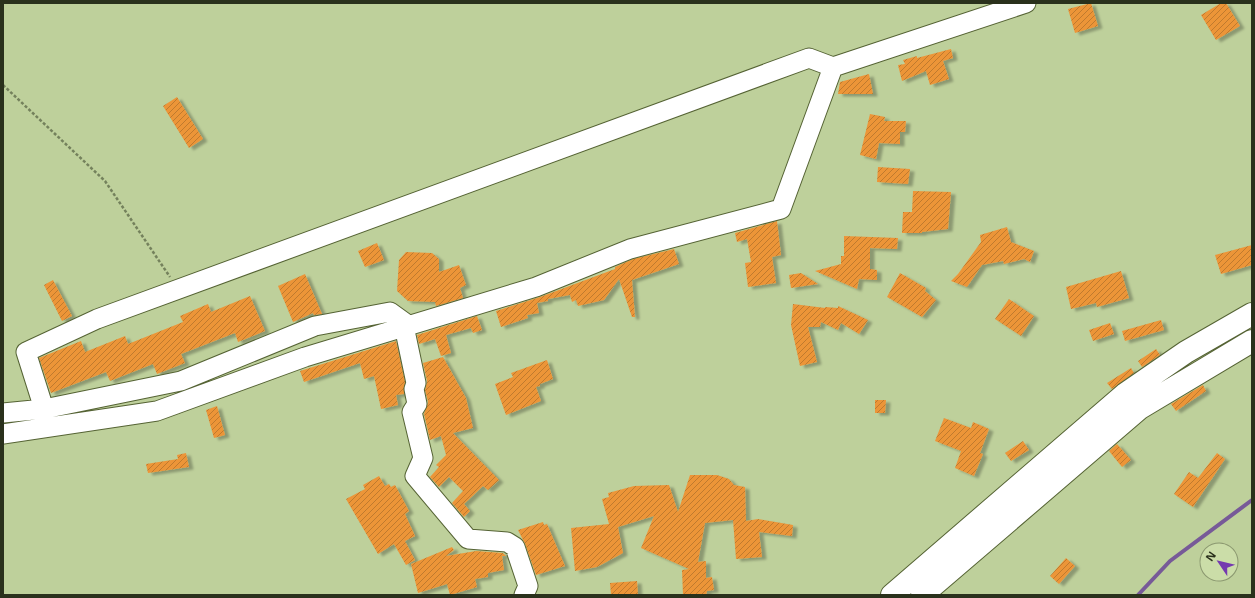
<svg xmlns="http://www.w3.org/2000/svg" width="1255" height="598" viewBox="0 0 1255 598" font-family="'Open Sans',sans-serif">
  <style>
    .lines { fill: none; stroke-linecap: round; stroke-linejoin: round }
    .stream { stroke: #775a98; stroke-width: 4 }
    .building { fill: url(#building-hatch); filter: url(#shadow) }
    .minor-casing { stroke: #556334; stroke-width: 21 }
    .major-casing { stroke: #556334; stroke-width: 24 }
    .path { stroke: #74815c; stroke-width: 2.5; stroke-dasharray: 3 2; stroke-linecap: butt }
    .minor { stroke: #fff; stroke-width: 19 }
    .major { stroke: #fff; stroke-width: 22 }
  </style>
  <defs>
    <pattern id="building-hatch" width="6" height="6" patternUnits="userSpaceOnUse"><rect width="6" height="6" fill="#ec9538"/><path d="M-1 1l2-2M0 6l6-6M5 7l2-2" fill="none" stroke="#bf7a2e"/></pattern>
    <filter id="shadow"><feDropShadow dx="4.5" dy="2.5" stdDeviation="1" flood-color="#0004"/></filter>
  </defs>
  <rect width="100%" height="100%" fill="#bed09b"/>
  <g class="lines">
    <!-- stream -->
    <path class="stream" d="M1138,595L1170,561L1252,500"/>
  </g>
  <!-- building -->
  <path class="building" d="M1091,3L1098,26L1075,33L1068,9Z
    M1221,3H1226L1240,26L1216,40L1201,15Z
    M951,49L953,58L943,61L949,79L930,85L926,71L902,81L898,65L905,64L903,60L917,56V58Z
    M869,74L873,94H838L840,82Z
    M177,97L203,139L189,148L163,106Z
    M870,114L885,117L884,121H906L905,132H900V144L879,143L876,159L860,155Z
    M878,167L910,169L908,184L877,182Z
    M913,191L951,192L948,229L922,232V233H902L903,212H912Z
    M777,221L781,255L772,257L776,283L748,287L745,263L751,262L747,239L737,242L735,233Z
    M1007,227L1011,242L1034,251L1030,262L1024,259L1004,264L1003,261L982,265L967,287L951,281L958,274L981,242L980,235Z
    M844,236L898,238L897,249L870,248V269L877,270V280L859,279L857,289L815,271L841,264V256H844Z
    M377,243L384,260L365,267L358,251Z
    M1252,245V265L1221,274L1215,255Z
    M674,249L679,264L632,280L635,317H632L619,279L604,300L578,306L576,300L572,302L570,295L548,299V301L537,303L539,313L527,315L528,318L501,327L496,311L540,297L615,269V267L633,259Z
    M406,252L432,253L439,259V272L459,265L466,285L460,288L463,298L436,306L435,302L408,301L397,291L399,260Z
    M1121,271L1129,298L1097,307L1096,303L1071,309L1066,287Z
    M801,273L818,284L791,288L789,275Z
    M900,273L926,288L925,291L936,300L922,317L887,297Z
    M305,274L322,314L314,315L313,313L293,322L278,286Z
    M53,280L72,316L62,321L44,285Z
    M250,296L265,331L238,342L235,333L181,354L185,363L157,374L153,364L110,381L106,372L51,393L39,358L81,341L85,352L125,336L128,344L183,322L180,316L208,304L211,312Z
    M1009,299L1034,316L1021,336L995,319Z
    M793,304L825,308V307L838,308V306L868,320L859,334L841,323L838,330L821,322L820,327H808L817,362L800,366L791,325Z
    M477,316L482,330L473,333L471,328L446,335L451,353L441,356L435,339L419,344L417,335Z
    M1161,320L1164,330L1125,341L1122,331Z
    M1110,323L1114,334L1093,341L1089,330Z
    M396,341L405,382L404,394L396,395L398,405L381,409L374,376L364,379L360,363L304,382L300,371Z
    M1156,349L1160,355L1142,367L1138,361Z
    M443,357L466,398L473,428L453,433L499,480L488,490L483,486L464,504L470,511L464,517L452,503L463,491L449,477L439,487L430,477L439,467L436,465L446,455L441,436L430,440L424,414L428,402L425,390L427,381L423,363Z
    M547,360L553,379L540,384V386L536,387L541,401L506,415L495,384L513,377L511,373Z
    M1131,368L1134,373L1112,389L1107,383Z
    M1203,385L1206,391L1176,411L1171,404Z
    M875,400H886L885,413H875Z
    M217,406L225,435L214,438L206,410Z
    M944,418L971,428L973,422L989,429L980,453L983,454L974,476L955,468L961,451L935,441Z
    M1023,441L1029,450L1011,461L1005,453Z
    M1117,444L1131,460L1122,467L1109,451Z
    M186,453L189,467L148,473L146,464L178,459L177,455Z
    M1217,453L1225,459L1193,507L1174,494L1189,472L1198,478Z
    M690,475H717L729,479L734,485L745,487L746,521L758,519L793,525L792,536L759,532L762,557L736,559L733,520L705,523L698,562L706,561V578L712,577L714,590L707,591L706,595H683L682,570L689,569L641,548L654,516L618,527L623,553L597,567L575,571L571,528L609,524L602,499L609,497L608,493L634,486L669,485L678,512Z
    M379,476L385,486L389,484L391,487L395,485L409,511L405,514L415,536L405,541L415,560L406,565L394,544L378,554L346,499L365,489L363,485Z
    M543,522L544,525L547,524L565,566L536,575L525,544L518,530Z
    M452,547L454,550L446,556L476,551L503,553L506,556H502L504,570L488,573V577L475,579L477,587L450,595L447,584L418,593L411,564Z
    M1066,558L1075,566L1059,584L1050,576Z
    M637,581L638,595H611L610,583Z"/>
  <g class="lines">
    <!-- minor casing -->
    <g class="minor-casing">
      <path id="minor" d="M404,326L416,383L414,389L417,404L412,412L423,458L415,476L468,539L507,542L515,547L528,586L524,595
        M44,409L26,352L97,319L809,58L833,67
        M3,413L44,409L181,381L315,326L390,312L408,325
        M3,434L157,411L305,357L536,287L630,249L781,209L833,67L1026,3"/>
    </g>
    <!-- major casing -->
    <g class="major-casing">
      <path id="major" d="M892,595L1125,394L1186,352L1252,314
        M922,595L1140,408L1252,341"/>
    </g>
    <!-- path -->
    <path class="path" d="M3,85L105,181L170,277"/>
    <!-- minor -->
    <use href="#minor" class="minor"/>
    <!-- major -->
    <use href="#major" class="major"/>
  </g>
  <!-- border -->
  <rect width="1255" height="598" fill="none" stroke="#2a311c" stroke-width="8"/>
  <!-- north arrow -->
  <g transform="translate(1219 562) rotate(305)"><circle r="19" fill="#cbdda8" stroke="#8b9870"/>
  <path d="M0-3L7 15L0 10L-7 15Z" fill="#753aaf"/>
  <text y="-6" font-size="11" font-weight="bold" text-anchor="middle" fill="#2a311c">N</text>
  </g>
</svg>
